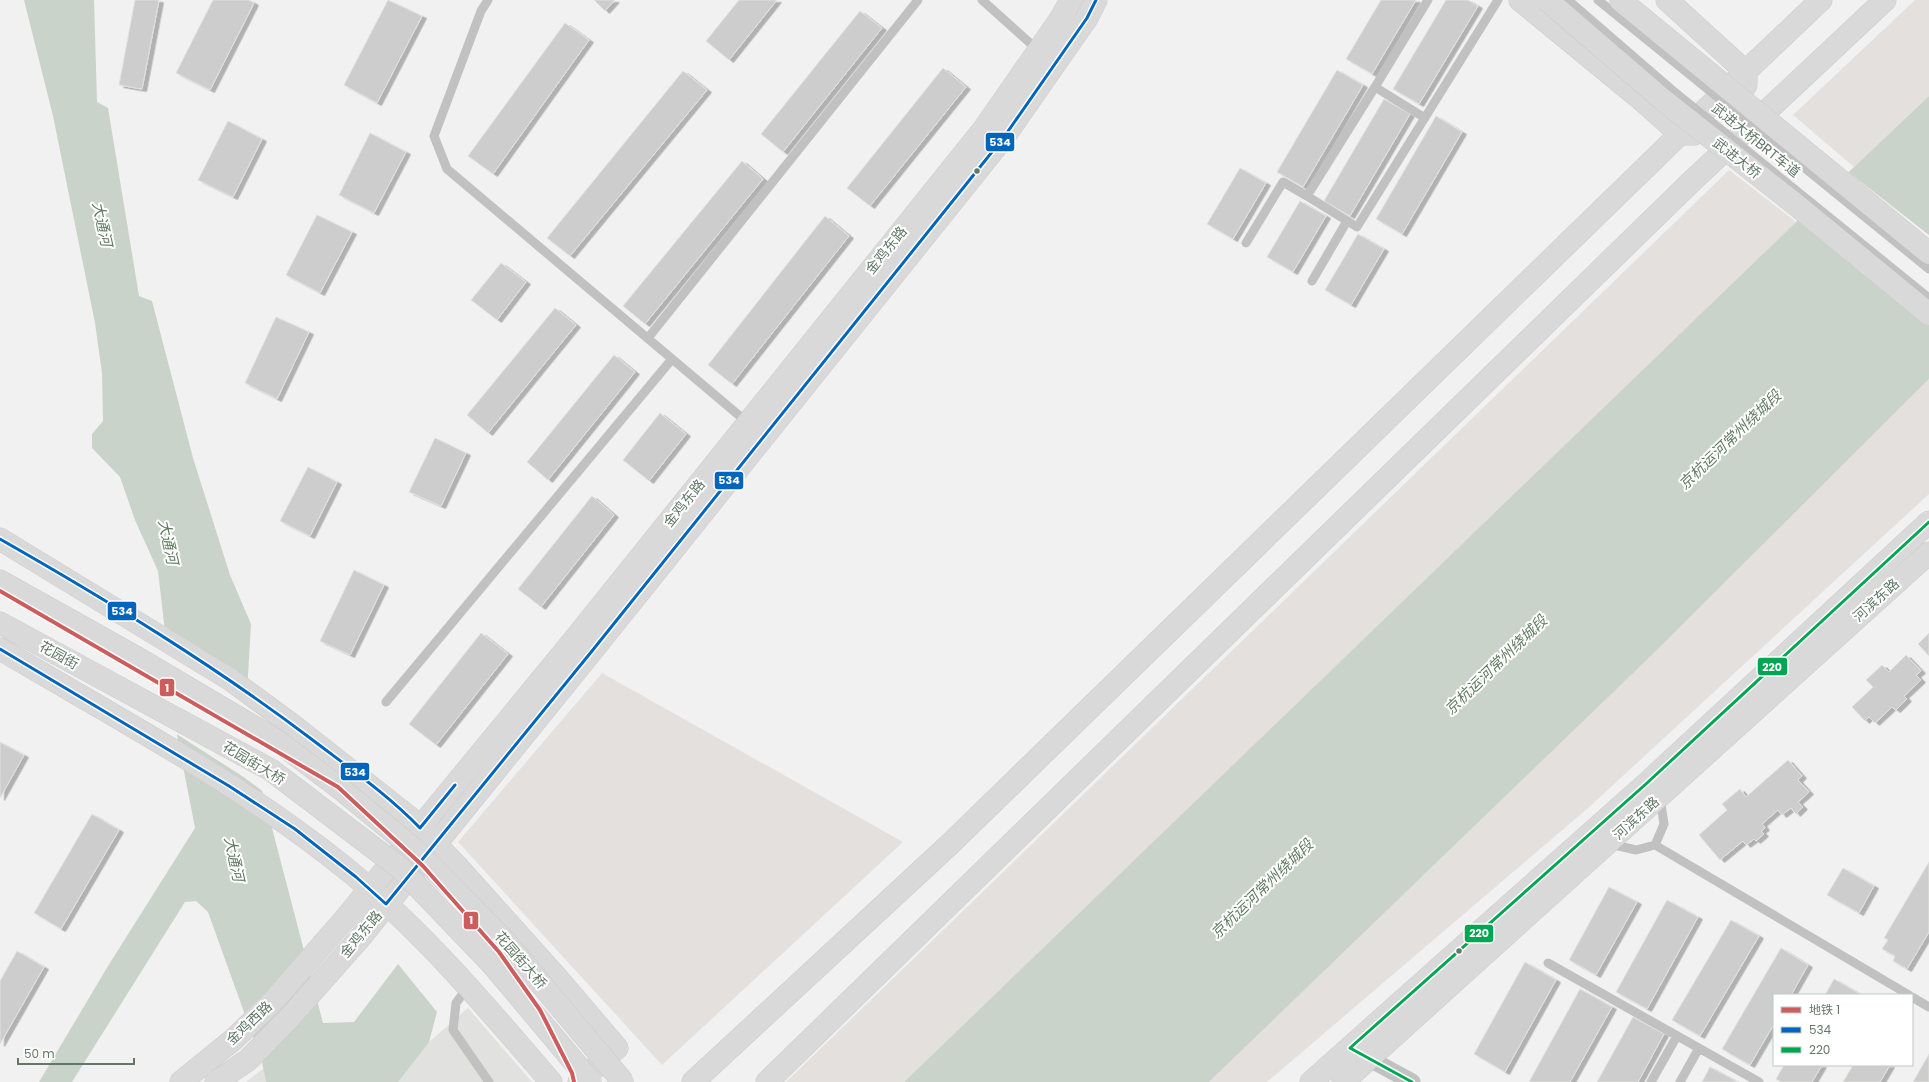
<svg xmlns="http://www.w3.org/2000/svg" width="1929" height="1082" viewBox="0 0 1929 1082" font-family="Poppins,'Noto Sans SC',sans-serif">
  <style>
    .built { fill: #e1e1e0 }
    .green { fill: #e4e0de }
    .water { fill: #c9d3c9 }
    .pier { fill: #f2f1f1 }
    .building { fill: #cccdcc; stroke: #e2e1e1; filter: url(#shadow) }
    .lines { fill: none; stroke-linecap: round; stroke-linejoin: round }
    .secondary-casing { stroke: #cccdcc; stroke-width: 23 }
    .highway-casing { stroke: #cbccca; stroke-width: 23 }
    .lane { stroke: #c0c1c0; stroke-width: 9 }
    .street { stroke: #c0c1c0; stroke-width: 17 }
    .secondary { stroke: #d8d9d8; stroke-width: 22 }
    .highway { stroke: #d8d9d8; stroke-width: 22 }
    .secondary-bridge-casing { stroke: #cccdcc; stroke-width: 23; stroke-linecap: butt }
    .primary-bridge-casing { stroke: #cbcccb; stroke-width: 23; stroke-linecap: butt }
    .lane-bridge { stroke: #c0c1c0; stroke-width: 9 }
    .secondary-bridge { stroke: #d8d9d8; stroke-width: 22 }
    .primary-bridge { stroke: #d8d9d8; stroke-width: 22 }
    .bus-1-casing { stroke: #fff; stroke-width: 6 }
    .bus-2-casing { stroke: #fff; stroke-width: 6 }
    .bus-1 { stroke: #0065bd; stroke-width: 3 }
    .bus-2 { stroke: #00a651; stroke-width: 3 }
    .metro-1-casing { stroke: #fff; stroke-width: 7 }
    .metro-1 { stroke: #cd5c5c; stroke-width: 4 }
    .bus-dot { fill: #617966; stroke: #fff; stroke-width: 1.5 }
    .labels { text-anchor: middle; stroke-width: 4; stroke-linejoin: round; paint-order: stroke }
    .street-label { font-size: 14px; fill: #617966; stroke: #fff }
    .water-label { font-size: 15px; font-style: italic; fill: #617b62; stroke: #fff }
    .line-badge { stroke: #fff; stroke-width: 1.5 }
    .badge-label { font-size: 11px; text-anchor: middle; font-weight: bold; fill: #fff }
  </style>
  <defs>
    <filter id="shadow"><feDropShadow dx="4.5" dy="2.5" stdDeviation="0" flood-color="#0004"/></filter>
  </defs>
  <rect width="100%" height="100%" fill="#f2f1f1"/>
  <!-- built -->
  <path class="built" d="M468,1008L532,1082H246L323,1023L429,1042Z"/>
  <!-- green -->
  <path class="green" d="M1915,0H1929V96L1854,167L1793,115Z
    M1729,170L1796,222L904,1082H786Z
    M1929,379V494L1587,809L1267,1082H1209L1655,652Z
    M602,673L903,842L662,1065L458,842Z"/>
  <!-- water -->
  <path class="water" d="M24,0H94L97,102L108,108L139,296L152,301L193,458L230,575L251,624L245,725L323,1023L354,1022L398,964L437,1012L429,1042L398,1082H266L262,1062L208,912L196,901L185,902L72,1082H39L108,966L195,828L177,735L158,571L135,520L120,477L92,448V434L103,421L102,373L95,323L53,116Z
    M1929,96V379L1655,652L1209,1082H904L1796,222Z"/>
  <!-- pier -->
  <path class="pier" d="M1847,171L1929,235V322L1798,217Z
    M164,636L249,692L247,725L265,793L242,776L175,733Z"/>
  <!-- building -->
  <path class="building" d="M135,0H159L142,89L119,85Z
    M213,0H249L254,3L210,90L176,73Z
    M388,0L422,16L377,103L344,85Z
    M594,0H615L605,11Z
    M739,0H777L729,60L706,41Z
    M1381,0H1416L1372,74L1346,59Z
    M1446,0H1468L1478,6L1419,104L1393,89Z
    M860,11L882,28L783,152L761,134Z
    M565,23L589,40L493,174L468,156Z
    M943,68L966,87L870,206L847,188Z
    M1337,70L1363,85L1303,187L1277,172Z
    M683,71L707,90L570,256L547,238Z
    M1384,99L1410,114L1350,216L1324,201Z
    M1436,116L1462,132L1402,234L1376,219Z
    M228,121L262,139L233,197L198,180Z
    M370,133L406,152L374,213L339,195Z
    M742,161L763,179L645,324L623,306Z
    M1240,168L1266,183L1233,239L1207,224Z
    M1300,201L1326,216L1293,272L1267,257Z
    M317,215L352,232L320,293L286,275Z
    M825,216L849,236L732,384L708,365Z
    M1358,234L1384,249L1351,305L1325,290Z
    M501,263L526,282L497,320L471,300Z
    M555,308L576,325L488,433L467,415Z
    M276,317L309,332L277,399L245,383Z
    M614,355L635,372L548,480L527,462Z
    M660,413L686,434L649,481L623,460Z
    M435,438L466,453L441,506L409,492Z
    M308,467L337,482L310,536L280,521Z
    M592,496L614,515L541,607L518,589Z
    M354,570L384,585L350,655L320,641Z
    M481,633L508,654L436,745L409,724Z
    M1929,633V656L1918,644Z
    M1906,655L1921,671L1916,675L1921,680L1904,696L1907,699L1896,710L1892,707L1875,723L1869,717L1865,721L1852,707L1873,687L1866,680L1882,665L1889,672Z
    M0,742L24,755L0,798Z
    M1788,760L1802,776L1798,780L1809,792L1798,802L1803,807L1796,814L1791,808L1782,815L1778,810L1762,824L1765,828L1761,831L1764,834L1756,841L1754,839L1746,845L1743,841L1720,860L1699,835L1727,810L1722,804L1740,789L1746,797Z
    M92,814L119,830L61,929L34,913Z
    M1929,862V932L1907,969L1893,961L1895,956L1882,949L1888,940L1884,938Z
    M1843,868L1874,886L1859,913L1827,895Z
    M1609,887L1637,902L1596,975L1569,960Z
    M1667,900L1698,917L1647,1009L1616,992Z
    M1731,920L1759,936L1700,1036L1672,1020Z
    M1781,948L1808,965L1791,995H1774V1024L1750,1065L1722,1049Z
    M17,951L44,967L0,1044V981Z
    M1525,962L1556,980L1505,1072L1474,1054Z
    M1834,979L1862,995H1825Z
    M1580,989L1612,1007L1570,1082H1529Z
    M1633,1017L1664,1034L1638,1082H1597Z
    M1929,1054V1082H1913Z
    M1784,1065H1822L1812,1082H1781L1776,1079Z
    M1853,1065H1890L1880,1082H1843Z
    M1710,1067L1738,1082H1702Z"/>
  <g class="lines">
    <!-- secondary casing -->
    <g class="secondary-casing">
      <path id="secondary" d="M0,539L231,680L295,727L409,817L456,865L559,980L617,1048L579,1082
        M0,581L134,656
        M0,623L118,687
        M0,649C120,720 248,787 355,876C428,937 489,1010 551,1082
        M181,1082L234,1039L275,999L344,920L573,641L983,130L1061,18L1071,0
        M216,1082L248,1060L290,1017L359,939L592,651L1004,137L1087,18L1096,0
        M1311,1082L1647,783L1929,522
        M1343,1082L1929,553"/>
    </g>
    <!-- highway casing -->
    <g class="highway-casing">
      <path id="highway" d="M1520,0L1637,96L1680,134H1694
        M1667,0L1746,72V85
        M693,1082L949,845L1680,134L1821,0
        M767,1082L1690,183L1885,0"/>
    </g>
    <!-- lane -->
    <path class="lane" d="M488,0L481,11L434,136L447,169L748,423
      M982,0L1039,51
      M1375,87L1428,0
      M1425,118L1375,87L1307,196L1357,227L1498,0
      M1246,243L1283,182L1307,196
      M1312,281L1347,221
      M648,338L918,0
      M386,702L672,359
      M1610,844L1636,850L1655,845L1664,824L1660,798
      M1655,845L1909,995
      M1548,963L1759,1082
      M468,987L456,1003L453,1030L489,1082
      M1912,997L1929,1007
      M1651,1082L1677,1036
      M1680,1082L1699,1048"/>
    <!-- street -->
    <path class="street" d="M1359,1053L1412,1082"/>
    <!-- secondary -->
    <use href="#secondary" class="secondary"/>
    <!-- highway -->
    <use href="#highway" class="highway"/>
    <!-- secondary-bridge casing -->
    <g class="secondary-bridge-casing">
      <path id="secondary-bridge" d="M134,656L276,740L341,789L414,849L505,941L623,1082
        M118,687L271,770L400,868L492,964L591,1082"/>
    </g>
    <!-- primary-bridge casing -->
    <g class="primary-bridge-casing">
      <path id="primary-bridge" d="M1547,0L1663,100L1795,204L1929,314
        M1620,0L1929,253"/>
    </g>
    <!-- lane-bridge -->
    <path class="lane-bridge" d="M1568,0L1672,90L1929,298
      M1598,0L1929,269"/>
    <!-- secondary-bridge -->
    <use href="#secondary-bridge" class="secondary-bridge"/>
    <!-- primary-bridge -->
    <use href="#primary-bridge" class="primary-bridge"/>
    <!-- bus-1 casing -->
    <g class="bus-1-casing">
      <path id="bus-1" d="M0,539C107,600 212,664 310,738C348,767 387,794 420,828L455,785
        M0,649L229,786L295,829L356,877L386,904L592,651L1004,137L1087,18L1096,0"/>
    </g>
    <!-- bus-2 casing -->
    <g class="bus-2-casing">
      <path id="bus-2" d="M1412,1082L1350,1048L1647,783L1929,522"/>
    </g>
    <!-- bus-1 -->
    <use href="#bus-1" class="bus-1"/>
    <!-- bus-2 -->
    <use href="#bus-2" class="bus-2"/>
    <!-- metro-1 casing -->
    <g class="metro-1-casing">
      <path id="metro-1" d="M0,591L338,787L423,866L499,952L540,1010L572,1073L574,1082"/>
    </g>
    <!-- metro-1 -->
    <use href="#metro-1" class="metro-1"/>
  </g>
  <!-- markers -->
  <g class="bus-dot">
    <circle cx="977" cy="171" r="3.5"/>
    <circle cx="1459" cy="951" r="3.5"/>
  </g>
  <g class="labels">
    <!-- street labels -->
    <g class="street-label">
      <text transform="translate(1756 140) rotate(39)" y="5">武进大桥BRT车道</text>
      <text transform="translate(1737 158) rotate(38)" y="5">武进大桥</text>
      <text transform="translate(886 250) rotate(-51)" y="5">金鸡东路</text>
      <text transform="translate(684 503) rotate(-51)" y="5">金鸡东路</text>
      <text transform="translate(1876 600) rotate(-42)" y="5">河滨东路</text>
      <text transform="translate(59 655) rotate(29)" y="5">花园街</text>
      <text transform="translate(254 763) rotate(31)" y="5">花园街大桥</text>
      <text transform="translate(1636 818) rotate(-42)" y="5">河滨东路</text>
      <text transform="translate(361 934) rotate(-50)" y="5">金鸡东路</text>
      <text transform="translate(521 960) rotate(49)" y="5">花园街大桥</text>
      <text transform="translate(249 1023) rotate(-43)" y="5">金鸡西路</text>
    </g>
    <!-- water labels -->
    <g class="water-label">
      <text transform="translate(102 224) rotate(78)" y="5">大通河</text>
      <text transform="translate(1730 440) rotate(-44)" y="5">京杭运河常州绕城段</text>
      <text transform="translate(168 542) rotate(78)" y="5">大通河</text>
      <text transform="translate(1496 665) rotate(-44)" y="5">京杭运河常州绕城段</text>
      <text transform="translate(234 859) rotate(78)" y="5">大通河</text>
      <text transform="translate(1262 889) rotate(-44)" y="5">京杭运河常州绕城段</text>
    </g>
  </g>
  <g class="line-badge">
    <rect x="985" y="132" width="30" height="20" rx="4" fill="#0065bd"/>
    <rect x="714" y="471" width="30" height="19" rx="4" fill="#0065bd"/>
    <rect x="107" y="601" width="30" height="20" rx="4" fill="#0065bd"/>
    <rect x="1757" y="657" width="31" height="19" rx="4" fill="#00a651"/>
    <rect x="159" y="678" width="16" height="19" rx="4" fill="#cd5c5c"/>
    <rect x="340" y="762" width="30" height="19" rx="4" fill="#0065bd"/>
    <rect x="463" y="911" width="16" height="19" rx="4" fill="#cd5c5c"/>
    <rect x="1464" y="924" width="30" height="19" rx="4" fill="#00a651"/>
  </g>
  <g class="badge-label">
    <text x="1000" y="146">534</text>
    <text x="729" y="484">534</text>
    <text x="122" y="615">534</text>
    <text x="1772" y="671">220</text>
    <text x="167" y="692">1</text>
    <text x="355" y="776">534</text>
    <text x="471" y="924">1</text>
    <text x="1479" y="937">220</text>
  </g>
  <!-- legend -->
  <rect x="1773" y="994" width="140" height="72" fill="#ffffff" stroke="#c0c9c2"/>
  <rect x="1781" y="1007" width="20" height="6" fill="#cd5c5c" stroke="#c0c9c2"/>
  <text x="1809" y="1014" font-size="12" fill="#617966">地铁 1</text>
  <rect x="1781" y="1027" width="20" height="6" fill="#0065bd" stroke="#c0c9c2"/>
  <text x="1809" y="1034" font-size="12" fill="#617966">534</text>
  <rect x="1781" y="1047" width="20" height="6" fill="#00a651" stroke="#c0c9c2"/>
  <text x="1809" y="1054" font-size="12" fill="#617966">220</text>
  <!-- scale -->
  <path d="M18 1058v6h116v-6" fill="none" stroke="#617966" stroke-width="2"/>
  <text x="24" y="1058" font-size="12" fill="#617966" stroke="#ffffff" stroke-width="3" paint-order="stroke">50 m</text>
</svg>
